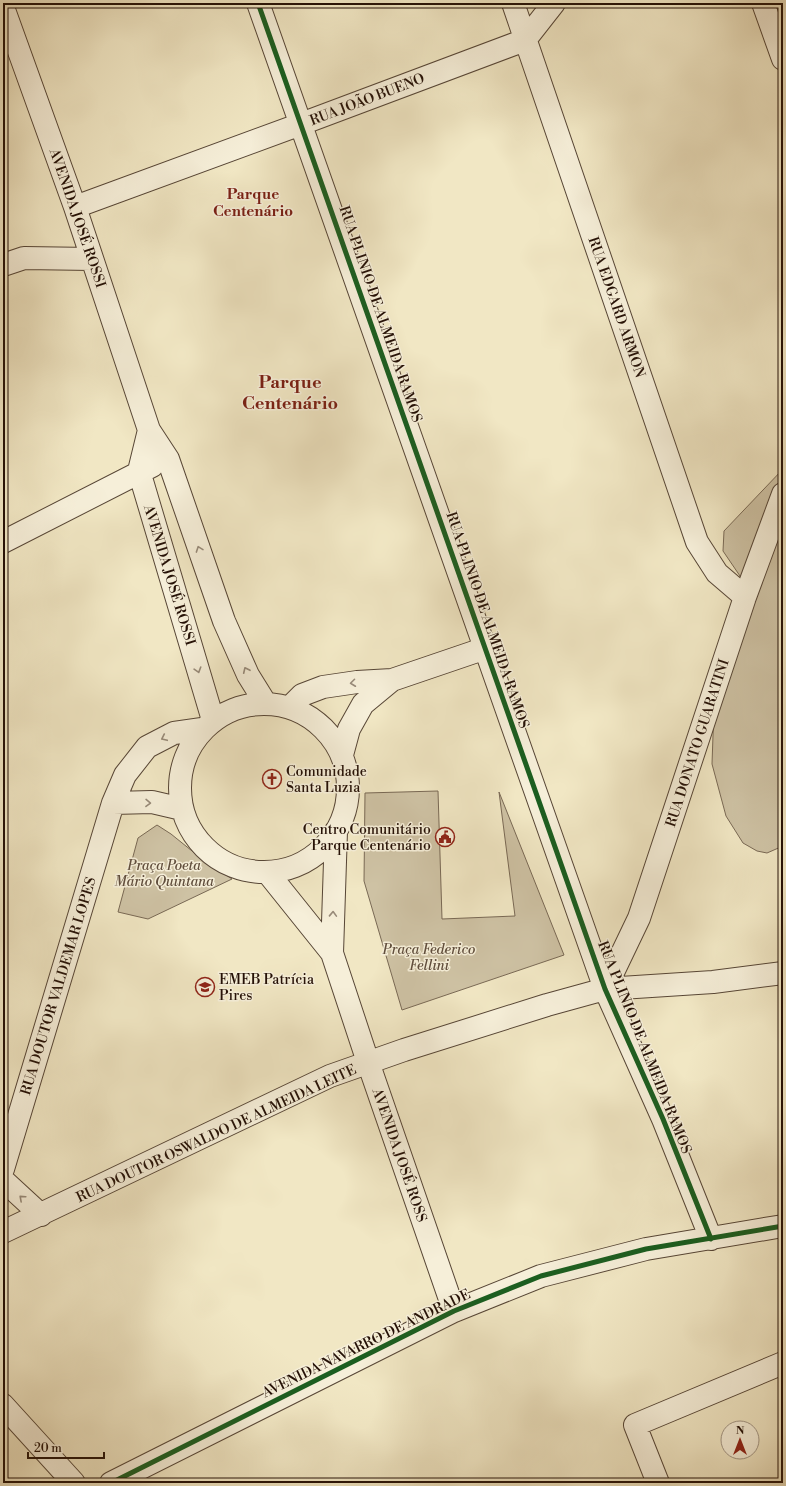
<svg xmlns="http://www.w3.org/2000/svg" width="786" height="1486" viewBox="0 0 786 1486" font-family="'Libre Bodoni',serif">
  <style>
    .green { fill: #cec2a4; stroke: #796955 }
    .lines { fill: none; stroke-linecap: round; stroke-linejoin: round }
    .minor-casing { stroke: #574636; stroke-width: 24 }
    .minor { stroke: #f6efd9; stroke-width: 22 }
    .cycleway-casing { stroke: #f6efd9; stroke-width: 8 }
    .cycleway { stroke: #1b5e20; stroke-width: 5 }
    .oneway { stroke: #988b7a }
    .labels { text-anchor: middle; stroke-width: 3; stroke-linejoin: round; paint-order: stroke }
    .street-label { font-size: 14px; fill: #241006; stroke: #f6efd9 }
    .poi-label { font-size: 14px; fill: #241006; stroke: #f6efd9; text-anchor: start }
    .park-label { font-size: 14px; font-style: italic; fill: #604e3d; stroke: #f6efd9 }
    .neighbourhood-label { font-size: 15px; font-weight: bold; fill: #7a1f14; stroke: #f6efd9 }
    .district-label { font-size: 18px; font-weight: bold; fill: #7a1f14; stroke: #f6efd9 }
  </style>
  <rect width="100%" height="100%" fill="#f1e7c4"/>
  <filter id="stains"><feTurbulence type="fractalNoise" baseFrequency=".005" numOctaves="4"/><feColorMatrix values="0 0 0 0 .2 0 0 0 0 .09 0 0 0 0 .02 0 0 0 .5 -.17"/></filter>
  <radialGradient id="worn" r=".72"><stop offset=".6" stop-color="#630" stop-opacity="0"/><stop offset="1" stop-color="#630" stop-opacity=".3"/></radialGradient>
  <!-- green -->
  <path class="green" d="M783,469V846L767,853L757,851L743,843L726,816L712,764L714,707L744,594L740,576L723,551L724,531Z
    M438,791L442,919L515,916L499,792L564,955L402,1010L364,881L365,793Z
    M157,825L171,834L202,859L232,879L148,919L118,912L138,838Z"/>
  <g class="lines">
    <!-- minor casing -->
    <g class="minor-casing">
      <path id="minor" d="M258,3L605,989L663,1119L711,1239
        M513,3L697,542L717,573L745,597
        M763,3L783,59
        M3,7L75,207L149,430L168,459L224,621L248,675L266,704
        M75,207L301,124L525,40L554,3
        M3,265L24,258L92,259
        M149,430L139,471L213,720
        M3,542L152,466
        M180 788a84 84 0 1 1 168 0a84 84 0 1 1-168 0Z
        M290,707L302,695L323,687L357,682L392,680L486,648
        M342,755L349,729L363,704L392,680
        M113,803L152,802L182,809
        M267,872L332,953L368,1062L454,1311
        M332,953L336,831
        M605,989L639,918L745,597L783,494
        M3,1169L113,803L125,775L147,747L174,733L202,729
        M3,1180L41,1215
        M3,1232L330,1076L404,1050L547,1005L605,989L713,982L783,973
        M3,1405L74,1483
        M111,1483L454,1311L541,1276L646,1249L783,1226
        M658,1483L635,1425L783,1363"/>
    </g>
    <!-- minor -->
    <use href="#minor" class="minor"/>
    <!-- cycleway casing -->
    <g class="cycleway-casing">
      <path id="cycleway" d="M258,3L605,989L663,1119L711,1239
        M111,1483L454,1311L541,1276L646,1249L783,1226"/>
    </g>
    <!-- cycleway -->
    <use href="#cycleway" class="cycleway"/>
  </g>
  <!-- one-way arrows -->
  <defs><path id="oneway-chevron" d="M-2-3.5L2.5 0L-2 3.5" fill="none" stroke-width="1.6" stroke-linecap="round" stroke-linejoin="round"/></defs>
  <g class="oneway">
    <use href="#oneway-chevron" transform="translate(199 549) rotate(-110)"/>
    <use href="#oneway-chevron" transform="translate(198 670) rotate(73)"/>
    <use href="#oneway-chevron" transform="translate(246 670) rotate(-115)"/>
    <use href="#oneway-chevron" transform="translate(353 683) rotate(173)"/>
    <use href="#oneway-chevron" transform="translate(164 738) rotate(155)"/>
    <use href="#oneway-chevron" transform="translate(148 803) rotate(1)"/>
    <use href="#oneway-chevron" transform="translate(333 914) rotate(-88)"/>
    <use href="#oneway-chevron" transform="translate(22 1198) rotate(-138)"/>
  </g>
  <!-- icons -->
  <defs>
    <g id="church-ring" transform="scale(1)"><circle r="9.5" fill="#f6efd9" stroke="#8f2418" stroke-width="1.5"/><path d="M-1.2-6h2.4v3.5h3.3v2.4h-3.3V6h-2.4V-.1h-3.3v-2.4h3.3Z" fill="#8f2418"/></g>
    <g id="civic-ring" transform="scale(1)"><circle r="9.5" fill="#f6efd9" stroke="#8f2418" stroke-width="1.5"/><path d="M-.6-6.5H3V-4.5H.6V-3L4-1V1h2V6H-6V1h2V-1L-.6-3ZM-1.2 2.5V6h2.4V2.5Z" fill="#8f2418"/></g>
    <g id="school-ring" transform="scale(1)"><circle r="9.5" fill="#f6efd9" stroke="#8f2418" stroke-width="1.5"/><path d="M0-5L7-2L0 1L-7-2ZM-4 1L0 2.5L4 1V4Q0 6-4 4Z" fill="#8f2418"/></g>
  </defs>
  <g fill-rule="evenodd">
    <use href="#church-ring" x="272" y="779"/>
    <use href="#civic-ring" x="445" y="837"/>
    <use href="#school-ring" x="205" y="987"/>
  </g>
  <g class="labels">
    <!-- street labels -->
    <g class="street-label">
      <text transform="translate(367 99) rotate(-21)" y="5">RUA JOÃO BUENO</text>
      <text transform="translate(78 218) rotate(71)" y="5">AVENIDA JOSÉ ROSSI</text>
      <text transform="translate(617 307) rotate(71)" y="5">RUA EDGARD ARMON</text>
      <text transform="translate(381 314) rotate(71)" y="5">RUA PLINIO DE ALMEIDA RAMOS</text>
      <text transform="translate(170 575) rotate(73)" y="5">AVENIDA JOSÉ ROSSI</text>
      <text transform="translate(488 620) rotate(71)" y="5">RUA PLINIO DE ALMEIDA RAMOS</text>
      <text transform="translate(697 743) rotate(-72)" y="5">RUA DONATO GUARATINI</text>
      <text transform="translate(58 986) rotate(-73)" y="5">RUA DOUTOR VALDEMAR LOPES</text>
      <text transform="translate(645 1047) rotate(68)" y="5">RUA PLINIO DE ALMEIDA RAMOS</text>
      <text transform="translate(216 1133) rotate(-25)" y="5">RUA DOUTOR OSWALDO DE ALMEIDA LEITE</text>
      <text transform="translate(400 1155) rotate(71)" y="5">AVENIDA JOSÉ ROSS</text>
      <text transform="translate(366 1343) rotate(-26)" y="5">AVENIDA NAVARRO DE ANDRADE</text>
    </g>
    <!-- poi labels -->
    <g class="poi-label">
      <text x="286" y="776">Comunidade<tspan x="286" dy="16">Santa Luzia</tspan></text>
      <text x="431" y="834" text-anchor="end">Centro Comunitário<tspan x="431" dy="16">Parque Centenário</tspan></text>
      <text x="219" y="984">EMEB Patrícia<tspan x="219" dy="16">Pires</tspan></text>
    </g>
    <!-- park labels -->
    <g class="park-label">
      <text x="164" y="870">Praça Poeta<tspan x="164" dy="16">Mário Quintana</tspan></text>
      <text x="429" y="954">Praça Federico<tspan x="429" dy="16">Fellini</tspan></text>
    </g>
    <!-- neighbourhood labels -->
    <g class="neighbourhood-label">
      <text x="253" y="199">Parque<tspan x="253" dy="17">Centenário</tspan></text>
    </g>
    <!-- district labels -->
    <g class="district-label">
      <text x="290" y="388">Parque<tspan x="290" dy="21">Centenário</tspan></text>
    </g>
  </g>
  <!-- margin -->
  <rect width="786" height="1486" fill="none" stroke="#f1e7c4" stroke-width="16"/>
  <rect x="4" y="4" width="778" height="1478" fill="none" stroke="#241006" stroke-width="2"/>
  <rect x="8" y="8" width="770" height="1470" fill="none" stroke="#241006"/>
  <!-- north arrow -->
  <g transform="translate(740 1440)"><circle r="19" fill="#f6efd9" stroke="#a29685"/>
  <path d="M0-3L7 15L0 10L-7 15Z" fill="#8f2418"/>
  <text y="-6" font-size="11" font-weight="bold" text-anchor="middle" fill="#241006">N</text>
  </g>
  <!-- scale -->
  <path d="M28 1452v6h76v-6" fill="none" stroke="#241006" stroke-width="2"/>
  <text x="34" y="1452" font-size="12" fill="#241006" stroke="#f6efd9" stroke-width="3" paint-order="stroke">20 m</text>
  <rect width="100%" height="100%" filter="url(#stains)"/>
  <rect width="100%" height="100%" fill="url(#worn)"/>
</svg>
